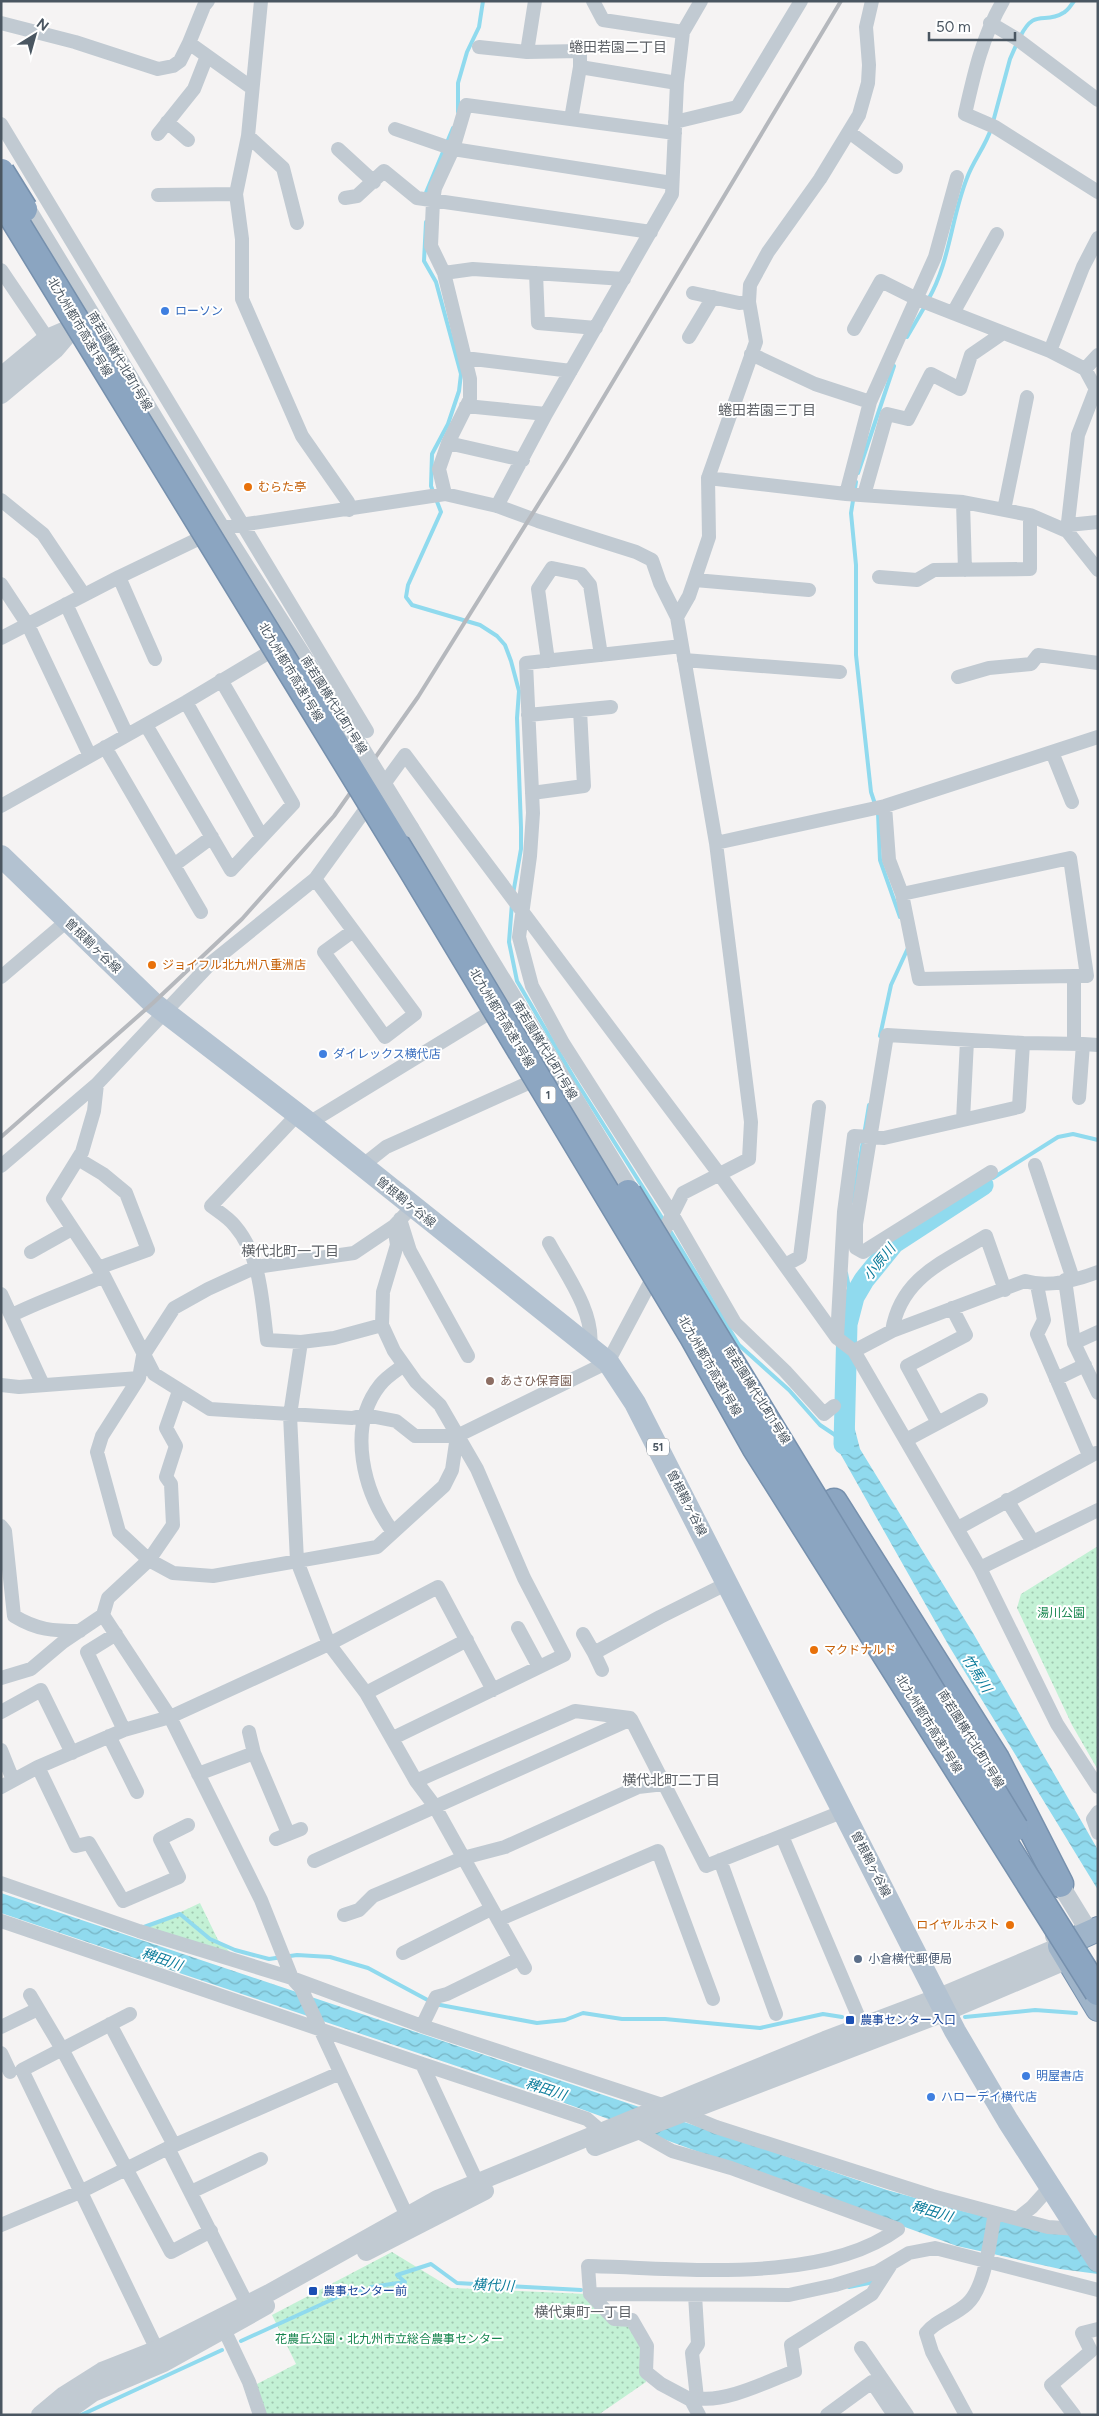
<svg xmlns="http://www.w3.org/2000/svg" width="1099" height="2416" viewBox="0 0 1099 2416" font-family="Figtree,'Noto Sans JP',sans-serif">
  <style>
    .park { fill: url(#park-dots) }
    .water { fill: url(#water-waves) }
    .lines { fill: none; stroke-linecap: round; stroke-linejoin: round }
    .stream { stroke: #90daee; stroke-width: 4 }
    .river { stroke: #90daee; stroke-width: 21 }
    .trunk-casing { stroke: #7690ad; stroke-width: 26 }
    .motorway-casing { stroke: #7690ad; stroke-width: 29 }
    .minor { stroke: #c1cad2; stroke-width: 14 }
    .tertiary { stroke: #c1cad2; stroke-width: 18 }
    .primary { stroke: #b3c2d1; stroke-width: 22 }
    .trunk { stroke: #9fb4c9; stroke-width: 24 }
    .motorway { stroke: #8ba5c1; stroke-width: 26 }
    .rail { stroke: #b5b8bd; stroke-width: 4 }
    .motorway-bridge-casing { stroke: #7690ad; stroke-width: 29; stroke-linecap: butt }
    .tertiary-bridge { stroke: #c1cad2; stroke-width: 18 }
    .motorway-bridge { stroke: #8ba5c1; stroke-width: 26 }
    .shop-dot { fill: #3f7fe0; stroke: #fff; stroke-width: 2 }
    .food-dot { fill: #e8710a; stroke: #fff; stroke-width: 2 }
    .education-dot { fill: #8d6e63; stroke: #fff; stroke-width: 2 }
    .service-dot { fill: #5c6f8a; stroke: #fff; stroke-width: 2 }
    .transit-dot { fill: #1a4fb4; stroke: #fff; stroke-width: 2 }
    .labels { text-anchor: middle; stroke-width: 4; stroke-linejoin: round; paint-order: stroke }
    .shield { fill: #fff; stroke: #808990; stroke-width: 1 }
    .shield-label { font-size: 11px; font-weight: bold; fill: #4a5661 }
    .shop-label { font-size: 12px; fill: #366cbe; stroke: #fff; text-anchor: start }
    .street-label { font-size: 12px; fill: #4a5661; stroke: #fff }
    .food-label { font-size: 12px; fill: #c56008; stroke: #fff; text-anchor: start }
    .education-label { font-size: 12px; fill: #785e54; stroke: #fff; text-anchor: start }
    .park-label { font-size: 12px; fill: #17864f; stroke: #fff }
    .service-label { font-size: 12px; fill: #4e5e75; stroke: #fff; text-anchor: start }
    .transit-label { font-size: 12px; fill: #164399; stroke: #fff; text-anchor: start }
    .neighbourhood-label { font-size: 14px; fill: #5f6368; stroke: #fff }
    .water-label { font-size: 14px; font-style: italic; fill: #0c7c9b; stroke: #fff }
  </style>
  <defs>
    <pattern id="park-dots" width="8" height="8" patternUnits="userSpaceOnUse" patternTransform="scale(1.25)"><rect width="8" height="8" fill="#c3f1d5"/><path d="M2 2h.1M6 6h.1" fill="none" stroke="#a0c6b0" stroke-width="1.8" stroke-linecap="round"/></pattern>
    <pattern id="water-waves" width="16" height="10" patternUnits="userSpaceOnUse" patternTransform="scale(1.25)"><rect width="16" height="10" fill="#90daee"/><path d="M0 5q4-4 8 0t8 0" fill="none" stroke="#78b4c4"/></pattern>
  </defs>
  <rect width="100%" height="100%" fill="#f5f3f3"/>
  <!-- park -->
  <path class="park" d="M1098,1546V1770L1072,1725L1017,1608L1021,1594Z
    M200,1903L218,1940L232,1954L142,1930Z
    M392,2252L451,2288L586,2294L629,2323L643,2346L642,2358L646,2382L598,2415H262L253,2386L296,2364L272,2315Z"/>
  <!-- water -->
  <path class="water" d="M845,1415L852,1418L860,1449L973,1633L1098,1850V1890L949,1646L836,1446L833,1433Z
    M1,1893L887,2190L966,2212L1098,2236V2274L1060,2269L957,2246L540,2094L1,1913Z"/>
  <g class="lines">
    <!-- stream -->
    <path class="stream" d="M1020,37C1035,7 1044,25 1063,13C1068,11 1071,5 1074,1
      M458,112V83L467,52L479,27L483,1
      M993,122L1010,59L1017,43
      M425,195L453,128
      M426,222L424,261L436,282L461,374L459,391L448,424L432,454L431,486L441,512L408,585L406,597L412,605L480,625L497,636L505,645L511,661L519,691L517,718L521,827V849L513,894
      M928,300C950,262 951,218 967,178C973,161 985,147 991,129
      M907,337L925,306
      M858,473L894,366
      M856,482L851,513L856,565V655L871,792L878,813L880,860L900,917
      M512,903L509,942L517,981L574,1078L664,1221
      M880,1036L891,985L908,948
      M993,1178L1058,1137L1073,1134L1098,1140
      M853,1201L869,1105
      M669,1229L739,1345L789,1390L820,1425L835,1435
      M846,1273L852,1302
      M144,1927L180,1914L210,1939L235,1950L269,1959L297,1955L330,1957L368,1968L435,2004L537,2023L565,2020L583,2013L622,2019H665L760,2028L823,2014L842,2017
      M965,2017L1035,2010L1076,2013
      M371,2287L405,2282L397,2275L431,2264L457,2283L581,2290
      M849,2287L874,2282
      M241,2341L342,2295L364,2289
      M81,2415L222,2350"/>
    <!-- river -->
    <path class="river" d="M844,1444L847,1324L854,1297L864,1280L894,1243L983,1185"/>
    <!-- trunk casing -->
    <g class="trunk-casing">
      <path id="trunk" d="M1098,1929L1060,1946L1098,2009"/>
    </g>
    <!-- motorway casing -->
    <g class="motorway-casing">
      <path id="motorway" d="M834,1502L996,1759L1060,1884"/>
    </g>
    <!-- minor -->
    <path class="minor" d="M261,1L248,136L236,194L242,239V299L302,436L348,502L349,510
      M593,1L603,20L683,32
      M1003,1C982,37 974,74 965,114L995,127L1098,192
      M1,23L75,42L158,69L173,66L180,61L189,43L252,88
      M990,23L1017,39L1098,100
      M189,43L204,6L208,1
      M479,47L527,52L580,51V67L571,119
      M527,52L535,1
      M580,67L677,83
      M167,122L188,140
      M675,122L737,107L801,1
      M1,124L367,731
      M395,129L453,149L672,183
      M849,132L896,167
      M158,134L194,89L207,56
      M248,136L283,168L297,223
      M338,149L374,182
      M158,195L236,194
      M345,198L357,196L384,171L417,198L651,232
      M1,270L47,338
      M444,273L473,269L624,279
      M536,273L538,323L596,328
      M693,293L739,303L749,302
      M953,313L997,234
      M854,329L881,281L917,299L1050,351L1085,369L1098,393
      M689,337L713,297
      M1050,351L1083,267L1098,238
      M751,354L815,384L870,402
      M465,358L571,371
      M1085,369L1098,355
      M466,406L546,414
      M448,443L523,460
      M708,478L846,494L963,502L1030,515L1067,531L1098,570
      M445,494L439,469L448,443L470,399V379L444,273L431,246L433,201L435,188L453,149L466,105L675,133
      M846,494L870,402L935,257L957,177
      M864,495L887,414L908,419L931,374L960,389L971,355L1003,333
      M1,500L43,534L84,595
      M963,502L965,570
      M497,506L546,414L672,194L677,83L683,32L701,1
      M1004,510L1027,397
      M1068,525L1098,522
      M1067,531L1078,435L1095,391
      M119,577L155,659
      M879,577L917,580L934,570L1030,569V515
      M695,580L809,590
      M1,584L28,625L90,756
      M66,604L127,735
      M677,617L689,596L709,537L708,478L756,342L749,302L750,285L768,252L820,179L859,115L868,83L869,65L866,27L872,1
      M1,638L119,577L221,528L445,494L497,506L538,521L636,552L652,560L660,583L677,617L716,843L751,1122L749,1159L683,1193L658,1243
      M682,646L526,663L533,813L530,856L519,937L532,986L563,1043L672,1214L735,1323L785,1371L824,1414L834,1406
      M684,660L840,672
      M548,661L538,589L552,568L581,574L590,585L601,655
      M958,677L989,668L1031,664L1038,655L1098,663
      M186,702L262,837
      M528,715L611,707
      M146,725L231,870L293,804L221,680
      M105,747L201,912
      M1052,752L1072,802
      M532,793L584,786L580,710
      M1,806L186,702L273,650
      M885,806L889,860L902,894L1070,858L1087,976H1074V1043
      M716,843L885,806L1098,737
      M174,865L212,837
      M315,879L415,1014L385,1037L324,952L353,931
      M902,894L919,979L1074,976
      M1,977L67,921
      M1083,1044L1098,1045
      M97,1084L94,1111L82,1152L53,1199L104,1276L154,1374L210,1409L352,1418L365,1415L396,1421L415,1436H457L608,1362L652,1279L654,1269
      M297,1115L211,1206C219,1212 229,1218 235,1226C261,1256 262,1302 267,1340L301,1342L290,1415L297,1561L329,1644L366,1693L416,1781L434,1805L525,1968
      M963,1120L967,1041
      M309,1123L494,1010
      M78,1159L103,1174L126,1193L148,1250L98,1268
      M1035,1165L1073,1279
      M1,1166L97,1084L211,963L315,879L405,755L720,1175L837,1338L854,1351L980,1568L1057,1724L1098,1787
      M362,1166L386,1147L537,1079
      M991,1172L863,1252L856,1248V1224L887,1035L1023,1043
      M412,1207L394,1226L354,1253L256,1267L208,1289L174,1308L143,1356L139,1378L102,1436L97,1452L119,1532L149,1560L173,1573L213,1576L377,1547L444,1486L452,1470L457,1436
      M400,1219L410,1251L468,1356
      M549,1243C565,1273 595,1312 590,1347
      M31,1252L72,1229
      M785,1265L800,1257L819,1107
      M1065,1280L1074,1343L1098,1393
      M1037,1285L1044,1320L1037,1334L1089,1455
      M1,1294L43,1385
      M12,1315C42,1300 73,1290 104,1276
      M892,1331C901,1277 944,1262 986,1236L1005,1290
      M837,1338L844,1212L854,1136L884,1138L1019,1107L1023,1043L1083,1044L1079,1098
      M301,1342L334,1338L382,1325
      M1074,1343L1098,1332
      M854,1351L892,1331L1025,1281C1047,1288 1077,1280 1098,1272
      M1056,1379L1085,1365
      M1,1385L19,1387L139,1378
      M938,1423L907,1366L966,1335L952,1308
      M906,1440L981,1400
      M1007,1500L1033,1542
      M1,1526L5,1531L14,1616C37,1630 53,1631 80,1631
      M958,1528L1096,1453
      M393,1532C364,1493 346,1428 380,1385C386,1377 396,1371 404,1365
      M980,1568L1098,1510
      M103,1615L170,1717L261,1900L292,1978L301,1988L407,2216L408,2224
      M518,1628L539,1667
      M116,1634L87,1652L124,1730
      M583,1634L594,1653
      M602,1670L594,1653L660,1617L728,1583
      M1,1678L31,1669L63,1642L103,1615L108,1598L149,1560L173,1525L171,1484L166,1477L176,1446L166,1428L179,1391
      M366,1693L467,1640
      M1,1712L41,1690L72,1753
      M249,1732L254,1753
      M109,1736L137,1792
      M393,1738L564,1655L524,1578L477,1469L440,1405L416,1382L394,1351L382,1325L383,1292L397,1245L394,1226
      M1,1750L13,1780
      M38,1767L76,1846L89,1843L123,1901L179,1877L160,1839L188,1825
      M198,1774L254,1753L288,1833
      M416,1781L575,1711L630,1718
      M1,1787L38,1767L124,1730L170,1717L329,1644L438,1587L493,1690
      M1098,1812L1093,1819L1098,1833
      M782,1836L862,2025
      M276,1839L301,1829
      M720,1860L776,2014
      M314,1861L631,1719L706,1866L844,1811
      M1,1883L139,1931L292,1978L422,2026L665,2106L716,2127L932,2196L1048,2227L1078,2229
      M344,1915L359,1910L373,1896L463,1858L505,1847L638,1787L664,1784
      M498,1920L658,1851L713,1999
      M1,1921L422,2064
      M403,1953L491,1909
      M30,1995L62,2049L171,2252L211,2231
      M130,2014L22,2070L161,2358
      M110,2024L174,2145
      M422,2026L436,1997L447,1994L519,1959
      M1,2027L38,2009
      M1,2053L10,2072
      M635,2130L672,2151L731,2168L898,2229C822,2285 680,2268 588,2266L590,2294L789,2295L835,2285L877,2272L909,2253L935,2248L1098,2290
      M168,2148L247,2304
      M477,2182L422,2064L587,2119L601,2131
      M191,2192L261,2159
      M1017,2219L1032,2207L1050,2187
      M1,2225L80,2192L168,2148L340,2073
      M590,2294L614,2319L632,2320L647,2346L646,2372L661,2384L691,2400L699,2415
      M220,2321L249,2382L260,2415
      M861,2348L907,2415
      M697,2398C726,2403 768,2381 795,2371L791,2345L872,2294L890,2266
      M691,2400L697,2398L692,2353L698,2344L695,2295
      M827,2415L872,2382L894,2415
      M966,2415L932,2352L926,2333C936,2320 954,2316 967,2304C986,2287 990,2238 995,2213
      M1074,2415L1051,2385L1091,2351L1082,2333L1098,2329"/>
    <!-- tertiary -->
    <path class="tertiary" d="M21,199L221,528L339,713
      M1,376L47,338L75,326L86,317
      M1,395L56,349L73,329
      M410,828L637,1202
      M1055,1876L1090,1933
      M595,2147L946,2012L1068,1960
      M366,2252L485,2191
      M40,2415L64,2395L102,2371L158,2349L269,2293L437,2199L825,2040L939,1997L1060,1946L1054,1936
      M62,2415L93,2393L164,2363L266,2306"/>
    <!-- primary -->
    <path class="primary" d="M1,856L153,1003L309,1123L608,1362L635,1403L955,2031L1008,2121L1098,2261"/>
    <!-- trunk -->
    <use href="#trunk" class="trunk"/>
    <!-- motorway -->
    <use href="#motorway" class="motorway"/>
    <!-- rail -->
    <path class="rail" d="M1,1137L153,1003L242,919L334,816L418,697L566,460L841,1"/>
    <!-- motorway-bridge casing -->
    <g class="motorway-bridge-casing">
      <path id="motorway-bridge" d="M1,172L24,209
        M1,198L411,868L692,1335L755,1447L1098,1992
        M628,1193L1015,1828"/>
    </g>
    <!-- tertiary-bridge -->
    <path class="tertiary-bridge" d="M339,713L410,828"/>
    <!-- motorway-bridge -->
    <use href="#motorway-bridge" class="motorway-bridge"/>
  </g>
  <!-- markers -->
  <g class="shop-dot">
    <circle cx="165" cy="311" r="5"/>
    <circle cx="323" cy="1054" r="5"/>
    <circle cx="1026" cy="2076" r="5"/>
    <circle cx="931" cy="2097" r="5"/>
  </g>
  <g class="food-dot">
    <circle cx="248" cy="487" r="5"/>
    <circle cx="152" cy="965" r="5"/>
    <circle cx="814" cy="1650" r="5"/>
    <circle cx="1010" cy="1925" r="5"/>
  </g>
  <circle class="education-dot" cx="490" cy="1381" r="5"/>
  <circle class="service-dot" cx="858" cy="1959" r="5"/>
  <g class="transit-dot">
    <rect x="845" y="2015" width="10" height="10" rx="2.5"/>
    <rect x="308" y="2286" width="10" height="10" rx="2.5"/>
  </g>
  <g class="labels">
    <!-- shield labels -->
    <g class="shield">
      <rect x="540.5" y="1086.5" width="15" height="17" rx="4"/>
      <rect x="647" y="1438.5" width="22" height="17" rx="4"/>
    </g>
    <g class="shield-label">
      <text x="548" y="1099">1</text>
      <text x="658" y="1451">51</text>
    </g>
    <!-- shop labels -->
    <g class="shop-label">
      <text x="175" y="315">ローソン</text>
      <text x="333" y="1058">ダイレックス横代店</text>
      <text x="1036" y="2080">明屋書店</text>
      <text x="941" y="2101">ハローデイ横代店</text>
    </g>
    <!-- street labels -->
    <g class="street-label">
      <text transform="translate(80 327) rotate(59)" y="4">北九州都市高速1号線</text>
      <text transform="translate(120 361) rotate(59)" y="4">南若園横代北町1号線</text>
      <text transform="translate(291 672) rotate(59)" y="4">北九州都市高速1号線</text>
      <text transform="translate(334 705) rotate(58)" y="4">南若園横代北町1号線</text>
      <text transform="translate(93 946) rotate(44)" y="4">曽根鞘ヶ谷線</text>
      <text transform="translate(502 1018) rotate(59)" y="4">北九州都市高速1号線</text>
      <text transform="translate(545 1050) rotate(59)" y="4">南若園横代北町1号線</text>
      <text transform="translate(406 1202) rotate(39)" y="4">曽根鞘ヶ谷線</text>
      <text transform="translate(710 1366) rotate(60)" y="4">北九州都市高速1号線</text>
      <text transform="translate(757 1395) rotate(58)" y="4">南若園横代北町1号線</text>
      <text transform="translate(687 1503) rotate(63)" y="4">曽根鞘ヶ谷線</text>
      <text transform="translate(929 1724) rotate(58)" y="4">北九州都市高速1号線</text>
      <text transform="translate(971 1739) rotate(58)" y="4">南若園横代北町1号線</text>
      <text transform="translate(871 1864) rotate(63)" y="4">曽根鞘ヶ谷線</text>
    </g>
    <!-- food labels -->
    <g class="food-label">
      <text x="258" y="491">むらた亭</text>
      <text x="162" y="969">ジョイフル北九州八重洲店</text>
      <text x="824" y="1654">マクドナルド</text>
      <text x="1000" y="1929" text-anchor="end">ロイヤルホスト</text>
    </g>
    <!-- education labels -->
    <g class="education-label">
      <text x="500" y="1385">あさひ保育園</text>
    </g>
    <!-- park labels -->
    <g class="park-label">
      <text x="1061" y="1617">湯川公園</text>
      <text x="389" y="2343">花農丘公園・北九州市立総合農事センター</text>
    </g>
    <!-- service labels -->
    <g class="service-label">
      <text x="868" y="1963">小倉横代郵便局</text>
    </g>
    <!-- transit labels -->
    <g class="transit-label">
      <text x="860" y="2024">農事センター入口</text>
      <text x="323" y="2295">農事センター前</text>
    </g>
    <!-- neighbourhood labels -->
    <g class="neighbourhood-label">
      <text x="618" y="52">蜷田若園二丁目</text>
      <text x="767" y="415">蜷田若園三丁目</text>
      <text x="290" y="1256">横代北町一丁目</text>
      <text x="671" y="1785">横代北町二丁目</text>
      <text x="583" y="2317">横代東町一丁目</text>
    </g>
    <!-- water labels -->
    <g class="water-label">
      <text transform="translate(879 1262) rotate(-51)" y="5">小原川</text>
      <text transform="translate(977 1673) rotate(58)" y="5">竹馬川</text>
      <text transform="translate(162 1959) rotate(19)" y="5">稗田川</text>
      <text transform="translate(546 2089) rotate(18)" y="5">稗田川</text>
      <text transform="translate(932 2211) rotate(17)" y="5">稗田川</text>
      <text transform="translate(493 2285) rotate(3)" y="5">横代川</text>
    </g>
  </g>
  <!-- border -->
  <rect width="1099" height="2416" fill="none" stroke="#4a5661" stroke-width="5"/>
  <!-- north arrow -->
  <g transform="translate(35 35) rotate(37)" stroke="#ffffff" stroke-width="4" paint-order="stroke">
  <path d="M0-4L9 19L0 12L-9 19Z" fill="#4a5661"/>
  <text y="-8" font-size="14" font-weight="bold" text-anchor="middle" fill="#4a5661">N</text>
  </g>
  <!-- scale -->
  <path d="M929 32v8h86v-8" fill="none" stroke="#4a5661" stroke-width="2.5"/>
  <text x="936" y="32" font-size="15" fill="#4a5661" stroke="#ffffff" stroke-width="4" paint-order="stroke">50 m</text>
</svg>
